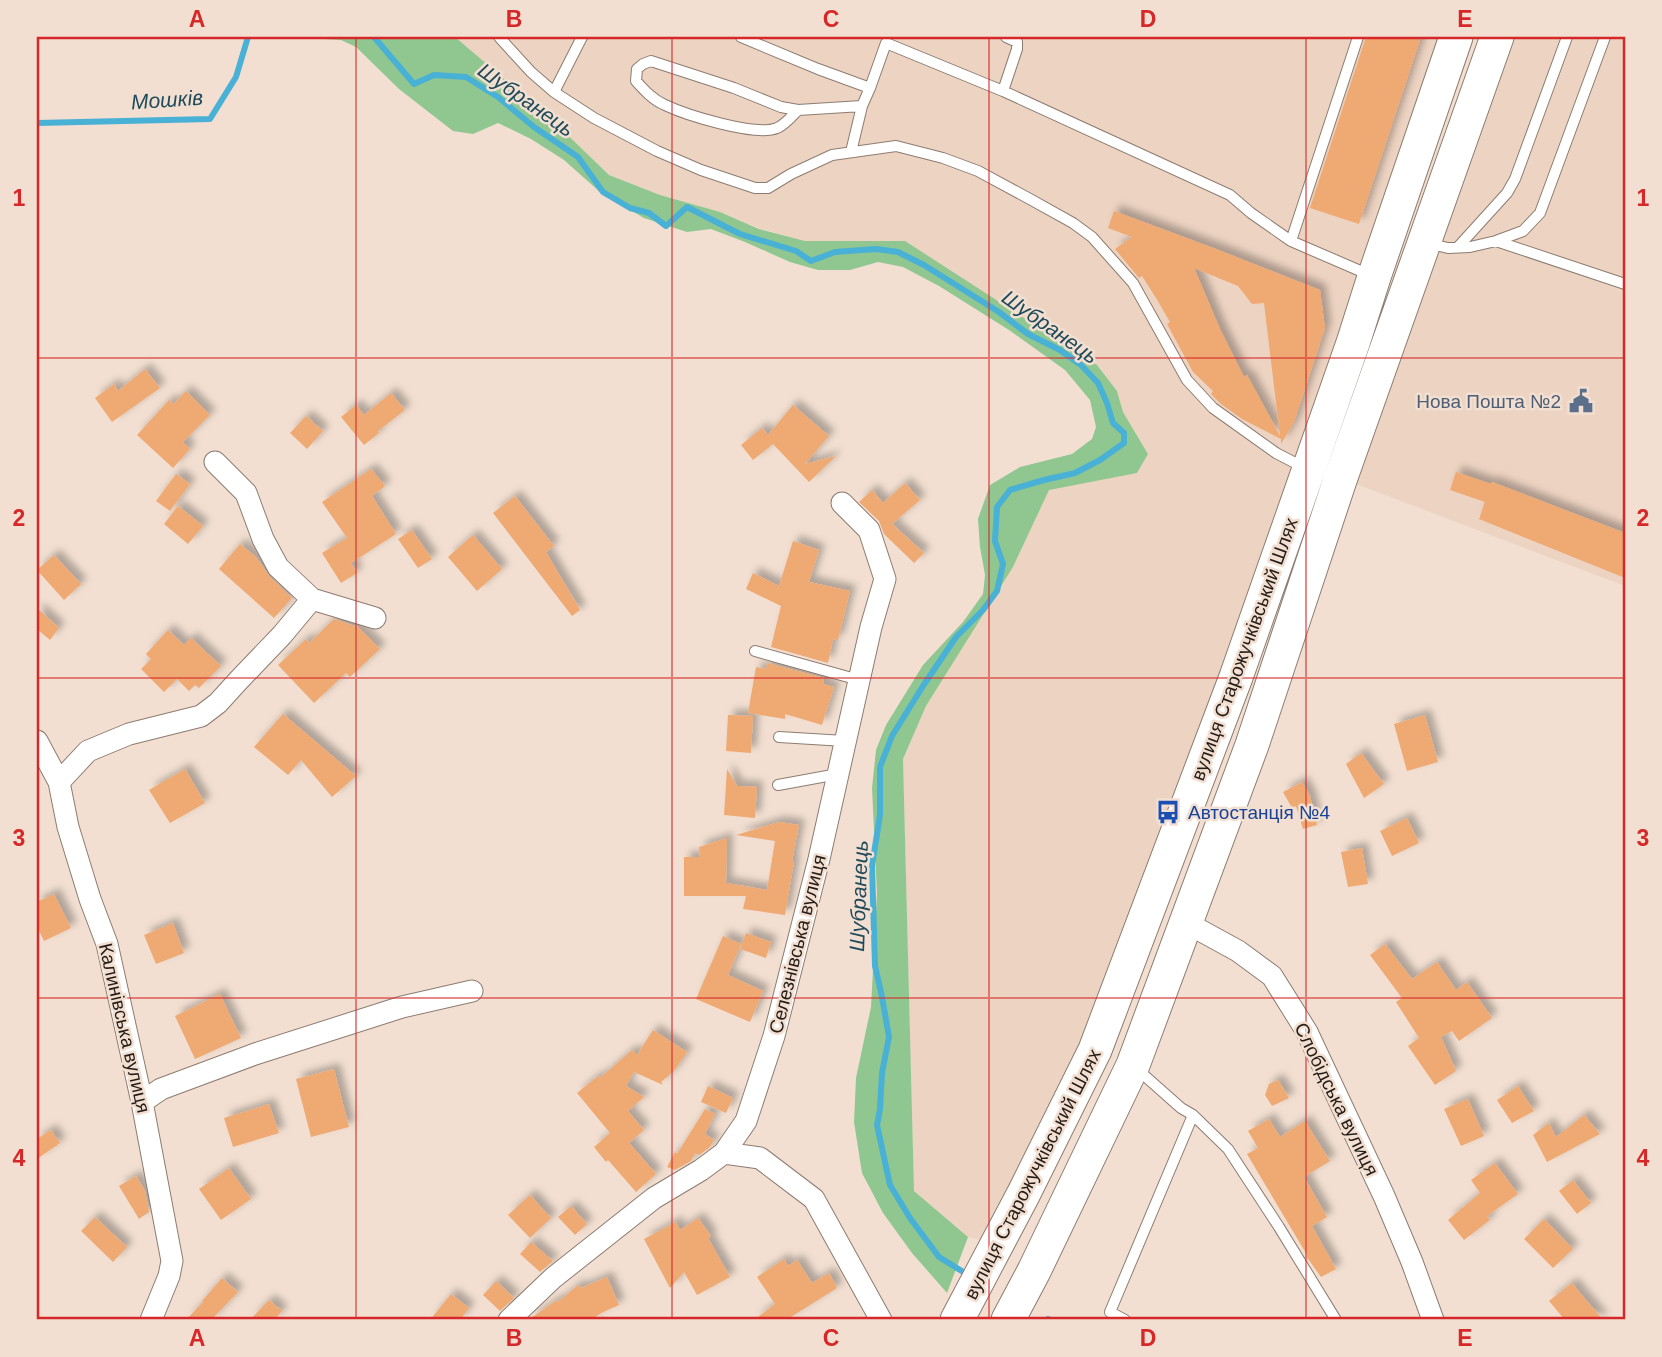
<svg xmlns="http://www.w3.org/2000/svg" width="1662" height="1357" viewBox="0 0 1662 1357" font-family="Helvetica,sans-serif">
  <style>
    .built { fill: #edd3c1 }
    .green { fill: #90c790 }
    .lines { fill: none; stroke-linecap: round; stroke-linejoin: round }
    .stream { stroke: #49b1d5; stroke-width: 6 }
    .building { fill: #efa972; fill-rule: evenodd; filter: url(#shadow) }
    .service-casing { stroke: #8d7c70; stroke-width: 12 }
    .minor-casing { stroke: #8d7c70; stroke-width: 23 }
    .primary-casing { stroke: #8d7c70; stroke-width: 35 }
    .service { stroke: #fff; stroke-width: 10 }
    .minor { stroke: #fff; stroke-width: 21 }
    .primary { stroke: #fff; stroke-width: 33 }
    .grid { fill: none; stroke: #d62828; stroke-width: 2; stroke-opacity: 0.55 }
    .labels { text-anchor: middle; stroke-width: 5; stroke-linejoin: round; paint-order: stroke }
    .service-label { font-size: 19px; fill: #4e5e75; stroke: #f2dfd1; text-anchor: end }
    .street-label { font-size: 19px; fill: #231c17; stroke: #f2dfd1 }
    .transit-label { font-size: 19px; fill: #164399; stroke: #f2dfd1; text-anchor: start }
    .water-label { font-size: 21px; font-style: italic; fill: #1e4a5a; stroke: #f2dfd1 }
    .neatline { fill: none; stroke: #d62828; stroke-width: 2.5 }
    .grid-label { font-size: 23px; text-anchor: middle; font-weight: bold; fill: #d62828 }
  </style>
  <defs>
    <filter id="shadow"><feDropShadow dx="6" dy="-6" stdDeviation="3.5" flood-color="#0004"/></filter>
  </defs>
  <rect width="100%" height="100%" fill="#f2dfd1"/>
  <!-- built -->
  <path class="built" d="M455,37H1469L1006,1246L968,1237L914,1191L903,759L926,706L1013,567L1049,489L1137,473L1148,453L1123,412L1117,391L1097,365L905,242L805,241L759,228L720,212L660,195L609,175L548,116Z
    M1503,37H1625V586L1348,481Z"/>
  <!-- green -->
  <path class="green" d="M289,37H455L548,116L609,175L660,195L720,212L759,229L805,241H905L1097,365L1117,391L1123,412L1148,454L1137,473L1049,490L1013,567L926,706L903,759L914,1191L968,1237L947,1293L912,1253L883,1213L862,1173L854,1122L856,1078L871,1007L877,893L872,788L876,750L886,725L923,665L963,622L983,594L985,575L980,547L978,519L990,485L1020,467L1072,454L1092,439L1096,427L1090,400L1065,370L1009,330L939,286L903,267L878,262L850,270H818L790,262L745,242L711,229L687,232L644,218L601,193L564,160L531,139L498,123L473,134L453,131L399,89L356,47L341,40Z"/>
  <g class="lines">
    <!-- stream -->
    <path class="stream" d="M374,37L414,84L434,75L466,77L498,97L534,127L578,157L603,192L630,208L649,213L666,226L687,207L740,234L796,251L811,261L835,252L876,249L898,252L924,265L999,312L1028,334L1060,350L1081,365L1098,383L1107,403L1113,423L1124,433V443L1100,460L1075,473L1044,480L1010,490L997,507L995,541L1003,564L997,591L983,610L956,637L923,686L892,736L880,767V815L872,866L875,966L882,997L889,1037L882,1073L880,1109L877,1125L890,1185L910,1218L939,1257L965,1273
      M37,123L210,119L236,77L248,37
      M1048,1319L1051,1320"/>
  </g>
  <!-- building -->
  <path class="building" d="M1366,37H1421L1359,224L1310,208Z
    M1114,211L1216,249L1320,290L1325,328L1294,422L1281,444V439L1242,419L1221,404L1211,394L1213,391L1193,372L1167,324L1170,322L1156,298L1142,276L1139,278L1115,249L1132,237L1108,228ZM1194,268L1238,286L1252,304L1264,303L1280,436L1247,375L1244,377L1220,329Z
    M145,369L160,388L112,422L95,398L114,384L118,391Z
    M186,391L210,415L183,442L190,449L173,468L137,435L169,400L173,404Z
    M391,393L405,410L378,431L379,433L364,445L341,417L356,405L364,415Z
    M793,405L829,436L805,464L836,456L809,482L773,444L753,460L741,445L762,428L768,435Z
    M306,416L323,431L307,449L290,433Z
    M371,469L385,486L372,496L396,534L351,563L357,573L341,583L322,553L347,538L322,502Z
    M1456,472L1491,484L1492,482L1625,533V578L1479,519L1485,502L1450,490Z
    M176,474L190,484L170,511L156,501Z
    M905,483L920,500L892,524L924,553L914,563L884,534L879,521L859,502L872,490L883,503Z
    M515,496L554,546L546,552L580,610L572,616L493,513Z
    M178,506L203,526L188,544L164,524Z
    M412,530L432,559L418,568L398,539Z
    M473,535L502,569L477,591L448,557Z
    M793,541L819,550L809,582L850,591L838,640L833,639L828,663L771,647L781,606L746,589L753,573L779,586Z
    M240,544L256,557L269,576L292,598L274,618L219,569Z
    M54,555L81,584L64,600L37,570Z
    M37,608L59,628L50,640L37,629Z
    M334,619L358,627L380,649L350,677L346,673L314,703L278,665L306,639L309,643Z
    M168,630L184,645L191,638L221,666L199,688L195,685L189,691L177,679L164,692L141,669L151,659L146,654Z
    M767,663L824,678L823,684L834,687L822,725L785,714V719L748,713L756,667L766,669Z
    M283,714L356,776L332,797L301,760L288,775L254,747Z
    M728,715L753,716L751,753L726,751Z
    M1425,715L1438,762L1407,771L1394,724Z
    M1361,753L1384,784L1364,798L1346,764Z
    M185,769L205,803L170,823L149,790Z
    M727,769L737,786L757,787L755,818L724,815Z
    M1302,782L1310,796L1317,825L1303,829L1296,806L1292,808L1283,792Z
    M1407,818L1419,843L1392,856L1380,831Z
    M779,822L799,825L792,861H794L785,915L743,909L746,896H684V857H700L699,847L727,838L726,883L767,890L775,841L736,835Z
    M1362,848L1368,884L1348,887L1341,852Z
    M54,894L71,928L44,941L37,926V902Z
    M173,923L184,953L156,964L144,935Z
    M746,933L771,942L766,958L740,949Z
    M723,936L741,944L728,975L763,991L750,1022L696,999Z
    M1385,944L1412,979L1437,962L1456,990L1467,982L1492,1018L1459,1041L1452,1031L1441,1037L1456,1071L1435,1085L1408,1046L1419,1038L1396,1002L1402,998L1370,955Z
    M220,994L241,1038L195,1059L175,1016Z
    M653,1030L687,1052L674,1071L661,1082L663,1085L634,1072L626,1086L644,1097L628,1111L644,1130L629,1143L656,1174L636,1192L608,1160L606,1162L594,1147L610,1133L577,1093L598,1076L600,1078L632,1050L637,1055Z
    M334,1069L349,1127L311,1137L296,1079Z
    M1278,1080L1289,1098L1272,1106L1265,1095L1269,1084Z
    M708,1086L733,1098L726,1113L701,1102Z
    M1518,1086L1534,1111L1512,1123L1497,1100Z
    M1468,1099L1484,1136L1461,1146L1444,1109Z
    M269,1104L279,1133L233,1147L224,1118Z
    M705,1109L715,1114L705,1134L714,1140L709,1148L699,1155L695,1153L691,1161L675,1170L667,1167L675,1152L677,1154Z
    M1584,1115L1600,1134L1547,1162L1533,1135L1549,1123L1556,1137Z
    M1269,1119L1280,1137L1305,1121L1330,1161L1304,1177L1327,1217L1312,1226L1336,1269L1321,1277L1306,1256L1307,1255L1247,1154L1258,1148L1248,1131Z
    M51,1130L60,1143L37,1159V1139Z
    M1495,1163L1518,1194L1487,1216L1490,1220L1464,1240L1448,1220L1480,1193L1471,1180Z
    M229,1168L251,1199L221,1220L199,1189Z
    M136,1176L145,1191L149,1212L139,1219L119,1186Z
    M1573,1180L1591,1203L1577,1214L1559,1191Z
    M530,1195L551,1218L530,1238L508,1215Z
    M571,1206L587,1224L575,1235L558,1217Z
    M95,1217L127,1247L113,1262L81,1231Z
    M698,1218L711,1236L708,1238L730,1277L697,1295L684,1272L670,1288L644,1239L676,1222L680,1230Z
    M1544,1219L1573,1249L1553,1268L1524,1239Z
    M531,1242L553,1261L540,1272L520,1254Z
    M784,1259L788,1266L797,1260L812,1283L829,1273L837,1288L786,1320H754L775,1304L757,1277Z
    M607,1277L619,1305L601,1313L591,1320H528L557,1300L558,1302L578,1285L581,1288Z
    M222,1278L238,1292L211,1320H186L203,1302L202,1301Z
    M496,1281L514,1298L500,1311L483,1295Z
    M1572,1283L1580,1293L1603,1320H1565L1549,1301Z
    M451,1294L469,1308L460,1320H430Z
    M269,1300L282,1311L274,1320H250Z"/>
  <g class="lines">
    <!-- service casing -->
    <g class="service-casing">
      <path id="service" d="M499,37L531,72L554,92L594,118L657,151L701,170L755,188H768L791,174L832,155L896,146L943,158L978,171L1028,198L1073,223L1092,237L1133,283L1187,380L1213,408L1276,453L1305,468
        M741,37L818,69L870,88L862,106L851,152
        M870,88L886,43L1003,91L1230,195L1251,213L1291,241L1372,276
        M1003,91L1017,49V42L1006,37
        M554,92L582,37
        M798,110C792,116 785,125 777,128C756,137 686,115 665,105C653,100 644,90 636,81L637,69L643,64L651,61L734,88L781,107L798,110L862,106
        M1291,241L1358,37
        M1496,241L1625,284
        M1427,243L1448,248L1470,247L1496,241L1523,231L1540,213L1605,37
        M1458,247L1507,193L1515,179L1567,37
        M755,651L859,680
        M779,737L845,741
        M778,785L838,774
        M1137,1069L1181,1108L1193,1115L1228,1149L1279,1227L1336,1320
        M1125,1320L1110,1312L1193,1115"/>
    </g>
    <!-- minor casing -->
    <g class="minor-casing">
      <path id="minor" d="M842,503L869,530L885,579L871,627L819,859L774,1036L746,1121L724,1153L760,1158L814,1199L881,1320
        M312,599L375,618
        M37,741L59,782L68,827L90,899L107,944L142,1102L172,1261L169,1276L151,1320
        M59,782L88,751L129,734L201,716L218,703L238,681L282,635L312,599L278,567L263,539L246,493L215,462
        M1185,922L1238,951L1272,976L1307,1032L1384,1196L1412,1262L1433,1320
        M142,1102L161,1089L255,1054L402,1007L472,991
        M509,1320L553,1278L654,1198L701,1170L724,1153"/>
    </g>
    <!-- primary casing -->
    <g class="primary-casing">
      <path id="primary" d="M957,1320L1024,1193L1095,1050L1236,677L1353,343L1374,277L1456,37
        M1008,1320L1034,1271L1133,1065L1252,745L1340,480L1497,37"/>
    </g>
    <!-- service -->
    <use href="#service" class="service"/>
    <!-- minor -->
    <use href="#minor" class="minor"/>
    <!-- primary -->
    <use href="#primary" class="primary"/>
  </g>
  <!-- grid -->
  <path class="grid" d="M356,37V1320M672,37V1320M989,37V1320M1306,37V1320M37,358H1625M37,678H1625M37,998H1625"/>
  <!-- icons -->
  <defs>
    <g id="civic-bare" transform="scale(1.89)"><path d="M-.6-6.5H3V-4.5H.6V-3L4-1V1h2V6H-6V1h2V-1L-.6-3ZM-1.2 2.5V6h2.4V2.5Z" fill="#5c6f8a" stroke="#f2dfd1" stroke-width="2.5" paint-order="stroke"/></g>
    <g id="bus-bare" transform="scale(1.89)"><path d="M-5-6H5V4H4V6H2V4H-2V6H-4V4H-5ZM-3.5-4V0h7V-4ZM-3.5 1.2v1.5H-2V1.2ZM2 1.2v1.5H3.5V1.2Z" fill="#1a4fb4" stroke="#f2dfd1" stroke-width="2.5" paint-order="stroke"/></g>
  </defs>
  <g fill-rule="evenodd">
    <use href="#civic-bare" x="1581" y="401"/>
    <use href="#bus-bare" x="1168" y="812"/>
  </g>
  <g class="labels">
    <!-- service labels -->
    <g class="service-label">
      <text x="1561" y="408">Нова Пошта №2</text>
    </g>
    <!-- street labels -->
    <g class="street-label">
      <text transform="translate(1244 649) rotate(-70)" y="7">вулиця Старожучківський Шлях</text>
      <text transform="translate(797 944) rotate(-76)" y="7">Селезнівська вулиця</text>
      <text transform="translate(125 1028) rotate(77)" y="7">Калинівська вулиця</text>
      <text transform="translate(1337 1099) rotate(64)" y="7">Слобідська вулиця</text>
      <text transform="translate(1032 1174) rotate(-63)" y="7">вулиця Старожучківський Шлях</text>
    </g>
    <!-- transit labels -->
    <g class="transit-label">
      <text x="1188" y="819">Автостанція №4</text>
    </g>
    <!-- water labels -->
    <g class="water-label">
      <text transform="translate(167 100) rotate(-4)" y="7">Мошків</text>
      <text transform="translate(526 100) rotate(35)" y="7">Шубранець</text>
      <text transform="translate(1050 327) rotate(35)" y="7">Шубранець</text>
      <text transform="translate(859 896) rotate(-88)" y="7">Шубранець</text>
    </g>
  </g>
  <!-- border -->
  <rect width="1662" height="1357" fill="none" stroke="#f2dfd1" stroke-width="77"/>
  <rect x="38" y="38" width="1586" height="1280" class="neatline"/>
  <g class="grid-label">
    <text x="197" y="27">A</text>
    <text x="514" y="27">B</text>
    <text x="831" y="27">C</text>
    <text x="1148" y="27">D</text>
    <text x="1465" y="27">E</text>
    <text x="19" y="206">1</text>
    <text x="1643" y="206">1</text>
    <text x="19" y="526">2</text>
    <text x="1643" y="526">2</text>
    <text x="19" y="846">3</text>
    <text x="1643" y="846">3</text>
    <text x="19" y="1166">4</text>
    <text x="1643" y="1166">4</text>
    <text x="197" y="1346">A</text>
    <text x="514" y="1346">B</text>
    <text x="831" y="1346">C</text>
    <text x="1148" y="1346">D</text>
    <text x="1465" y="1346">E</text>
  </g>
</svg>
